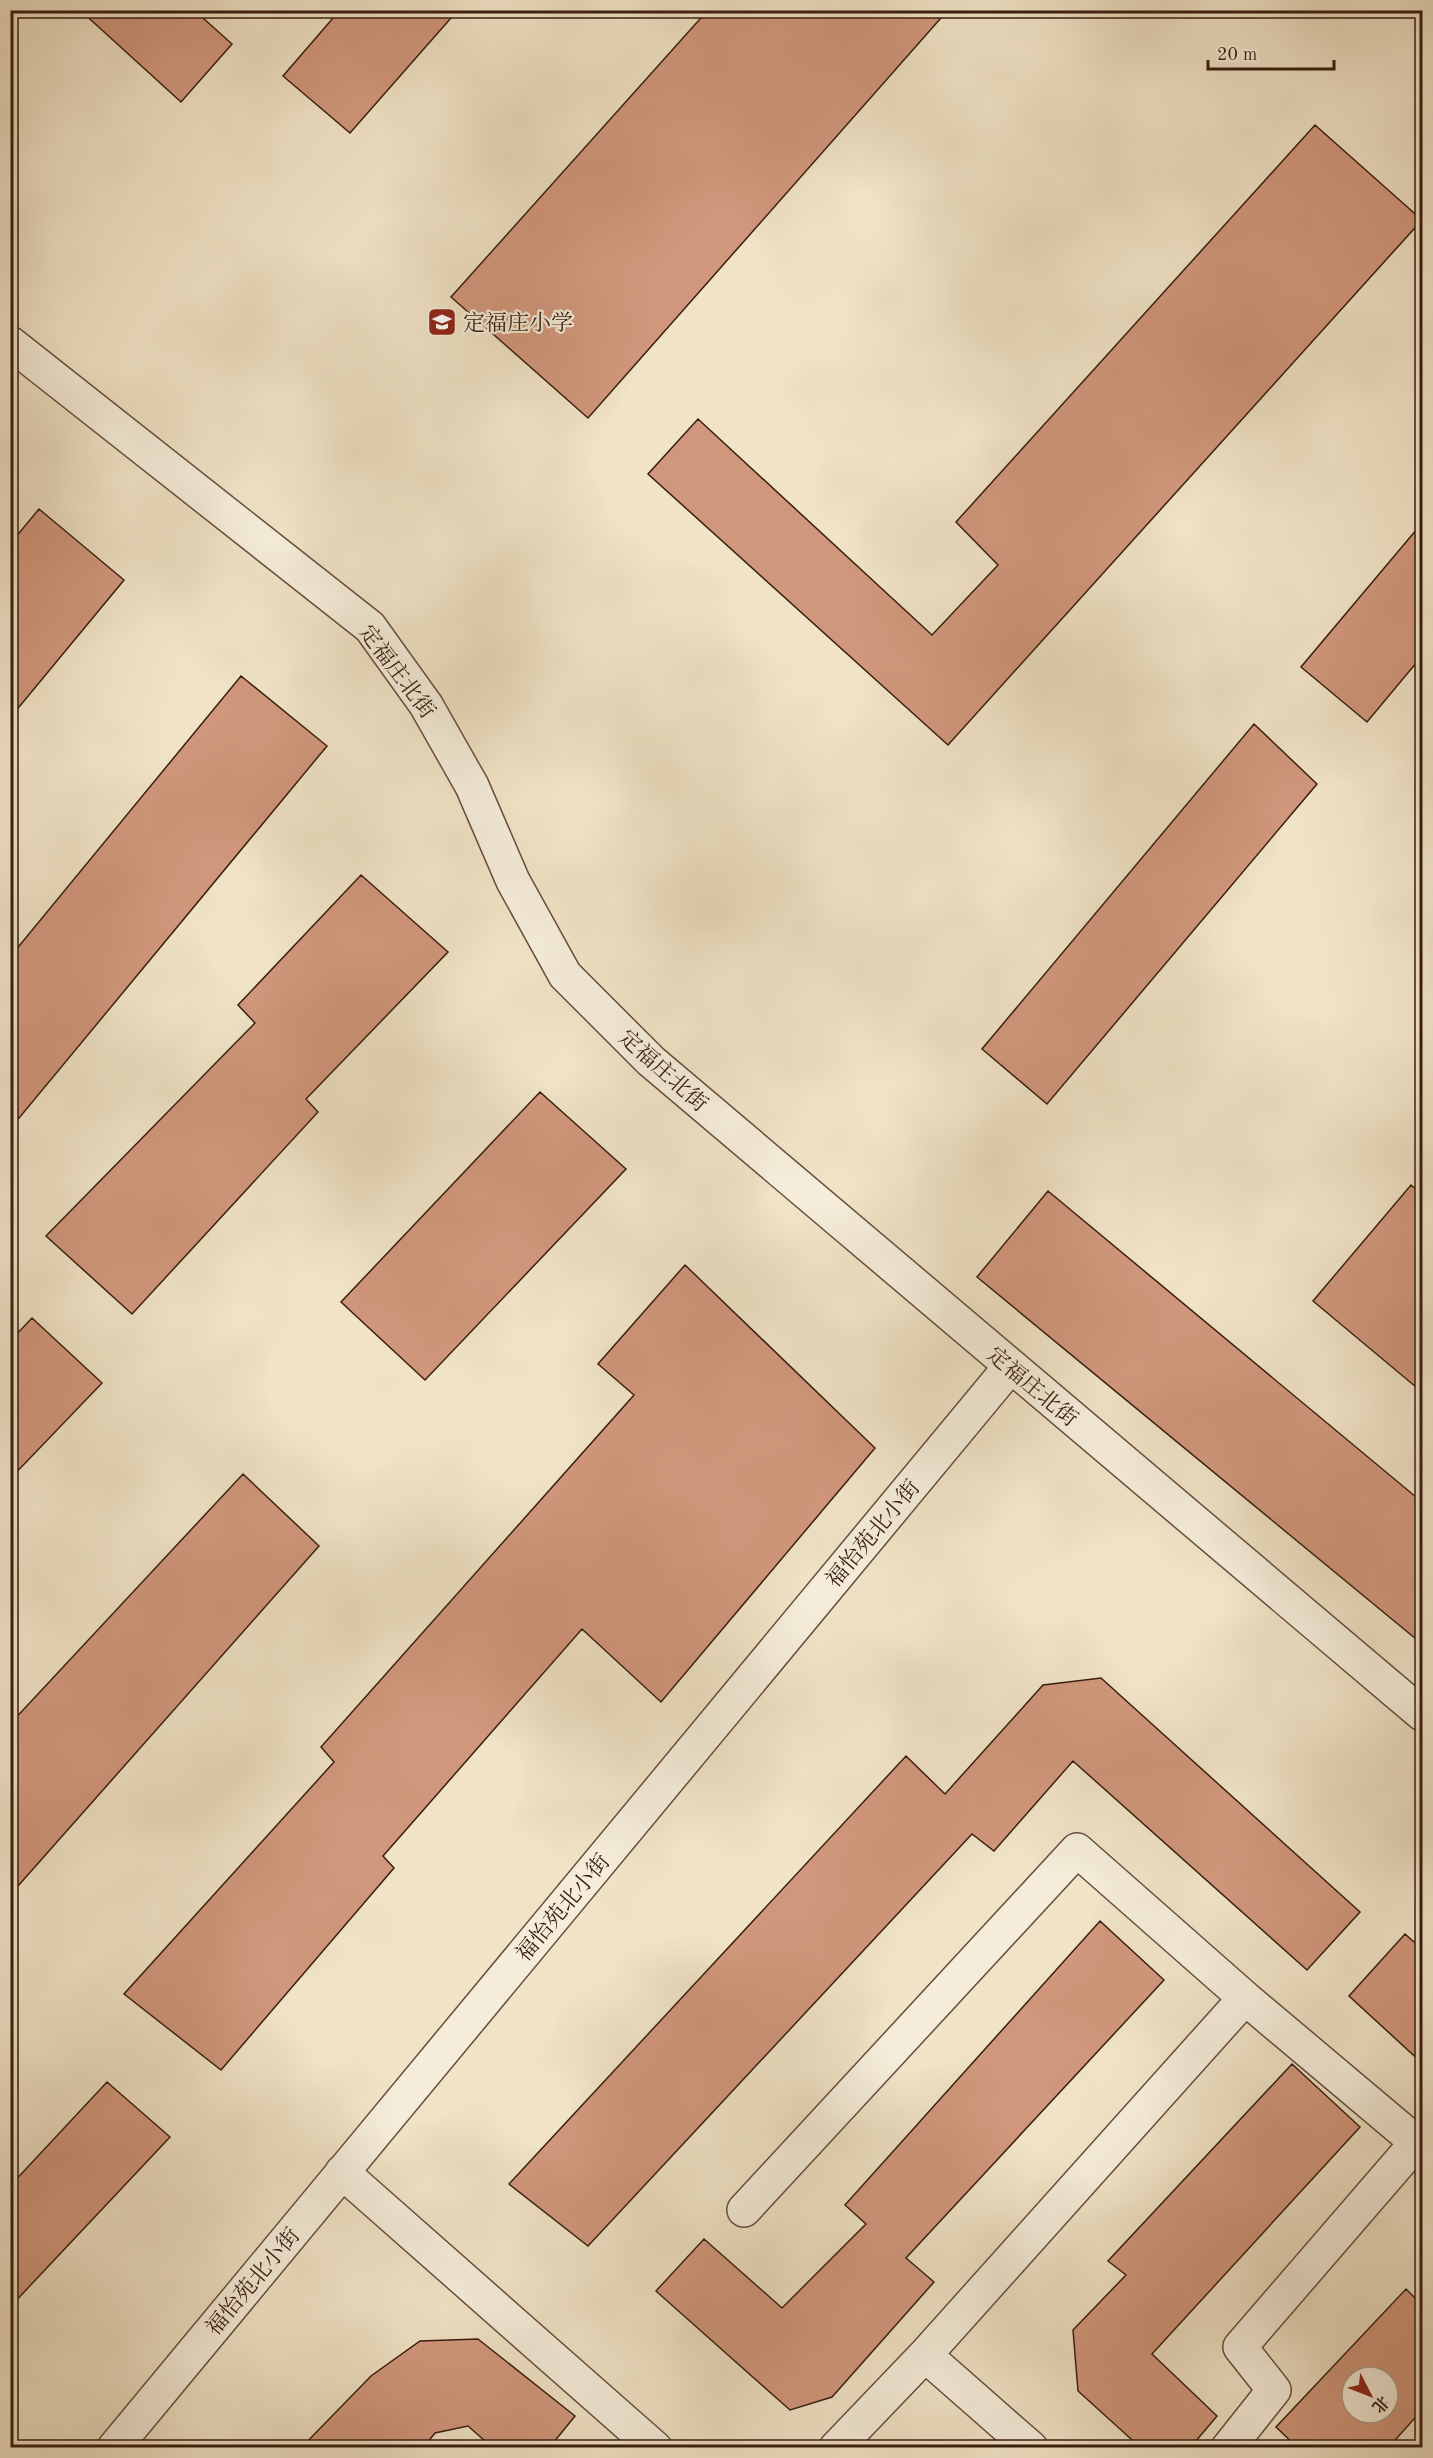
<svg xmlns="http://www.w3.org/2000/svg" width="1433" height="2458" viewBox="0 0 1433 2458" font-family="'Old Standard TT','Noto Serif SC',serif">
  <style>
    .building { fill: #d1977c; stroke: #381d10; stroke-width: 1.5; fill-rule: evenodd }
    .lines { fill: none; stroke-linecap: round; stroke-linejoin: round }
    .street-casing { stroke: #664e3e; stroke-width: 36 }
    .street { stroke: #f5edda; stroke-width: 33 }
    .labels { text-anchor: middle; stroke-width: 4.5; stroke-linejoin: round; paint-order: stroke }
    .poi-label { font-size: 22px; fill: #381d10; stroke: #f5edda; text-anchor: start }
    .street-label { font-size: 22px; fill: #381d10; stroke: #f5edda }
  </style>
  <rect width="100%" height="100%" fill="#f0e3c6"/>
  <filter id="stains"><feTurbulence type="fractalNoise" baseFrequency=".00333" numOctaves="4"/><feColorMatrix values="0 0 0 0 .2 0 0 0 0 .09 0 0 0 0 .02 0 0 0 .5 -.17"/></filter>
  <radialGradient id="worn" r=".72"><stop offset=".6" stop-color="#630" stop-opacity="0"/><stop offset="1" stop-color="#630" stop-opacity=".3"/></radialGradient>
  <!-- building -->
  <path class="building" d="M80,10H194L232,44L181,102Z
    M340,10H458L350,133L283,76Z
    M708,10H948L588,418L451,297Z
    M1315,125L1422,220L948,745L648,474L698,419L932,635L998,565L956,522Z
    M39,509L124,580L10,718V544Z
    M1422,523V656L1367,722L1301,667Z
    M241,676L327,746L10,1129V957Z
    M1254,724L1317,784L1047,1104L982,1049Z
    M361,875L448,952L306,1099L318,1112L132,1314L46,1236L255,1023L238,1005Z
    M540,1092L626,1169L425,1380L341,1302Z
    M1411,1185L1422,1194V1392L1313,1301Z
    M1048,1191L1422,1502V1644L977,1277Z
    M685,1265L875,1448L661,1702L582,1629L383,1856L394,1868L221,2070L124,1994L334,1762L321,1747L634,1395L598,1364Z
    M32,1318L102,1383L10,1479V1341Z
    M243,1474L319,1546L10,1895V1724Z
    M1101,1678L1360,1912L1307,1970L1073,1761L994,1851L972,1834L588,2246L509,2184L906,1756L945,1794L1043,1685Z
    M1100,1921L1164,1980L906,2258L934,2282L832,2397L790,2410L656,2291L704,2239L782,2308L866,2224L845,2205Z
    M1405,1934L1422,1949V2063L1349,1996Z
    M1292,2064L1360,2127L1152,2354L1217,2416L1190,2448H1141L1078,2391L1073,2330L1126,2275L1108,2261Z
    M107,2082L170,2137L10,2307V2186Z
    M1406,2289L1422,2305V2410L1388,2448H1298L1276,2427ZM1352,2377H1388V2413H1352Z
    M478,2339L575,2416L549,2448H493L468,2426L435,2433L423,2448H301L371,2376L420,2341Z"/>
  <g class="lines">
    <!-- street casing -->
    <g class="street-casing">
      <path id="street" d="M10,343L370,627L426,705L472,786L513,881L565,975L651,1061L1422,1714
        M1245,1998L1422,2147
        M342,2172L655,2448
        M744,2210L1077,1850L1245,1998L925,2355
        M114,2448L1010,1367
        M836,2448L925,2355L1031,2448
        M1228,2448L1274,2390L1240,2347L1417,2142"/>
    </g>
    <!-- street -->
    <use href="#street" class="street"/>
  </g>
  <!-- icons -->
  <defs>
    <g id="school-square" transform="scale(1.5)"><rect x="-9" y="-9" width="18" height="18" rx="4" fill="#8f2418" stroke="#f5edda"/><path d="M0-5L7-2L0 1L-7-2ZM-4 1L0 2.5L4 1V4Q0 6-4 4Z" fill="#fff"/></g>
  </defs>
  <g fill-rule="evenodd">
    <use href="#school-square" x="442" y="322"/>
  </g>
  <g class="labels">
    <!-- poi labels -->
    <g class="poi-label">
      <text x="463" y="330">定福庄小学</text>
    </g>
    <!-- street labels -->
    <g class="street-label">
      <text transform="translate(398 671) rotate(53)" y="8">定福庄北街</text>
      <text transform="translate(664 1070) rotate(42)" y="8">定福庄北街</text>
      <text transform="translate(1033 1386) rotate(40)" y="8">定福庄北街</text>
      <text transform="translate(872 1533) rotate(-50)" y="8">福怡苑北小街</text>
      <text transform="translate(562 1907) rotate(-50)" y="8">福怡苑北小街</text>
      <text transform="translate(252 2281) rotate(-50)" y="8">福怡苑北小街</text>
    </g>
  </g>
  <!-- margin -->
  <rect width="1433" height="2458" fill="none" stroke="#f0e3c6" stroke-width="36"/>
  <rect x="12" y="12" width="1409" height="2434" fill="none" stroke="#381d10" stroke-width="3"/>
  <rect x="18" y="18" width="1397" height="2422" fill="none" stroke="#381d10" stroke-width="1.5"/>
  <!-- north arrow -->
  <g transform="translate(1370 2395) rotate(132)"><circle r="28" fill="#f5edda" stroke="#a99a89" stroke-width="1.5"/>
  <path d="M0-4.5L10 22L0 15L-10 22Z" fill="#8f2418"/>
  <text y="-9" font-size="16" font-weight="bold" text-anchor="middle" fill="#381d10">北</text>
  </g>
  <!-- scale -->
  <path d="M1208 60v9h126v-9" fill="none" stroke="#381d10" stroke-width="3"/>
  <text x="1217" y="60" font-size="18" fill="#381d10" stroke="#f5edda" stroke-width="4.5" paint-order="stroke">20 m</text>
  <rect width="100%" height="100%" filter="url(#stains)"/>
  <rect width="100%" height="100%" fill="url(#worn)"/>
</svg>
